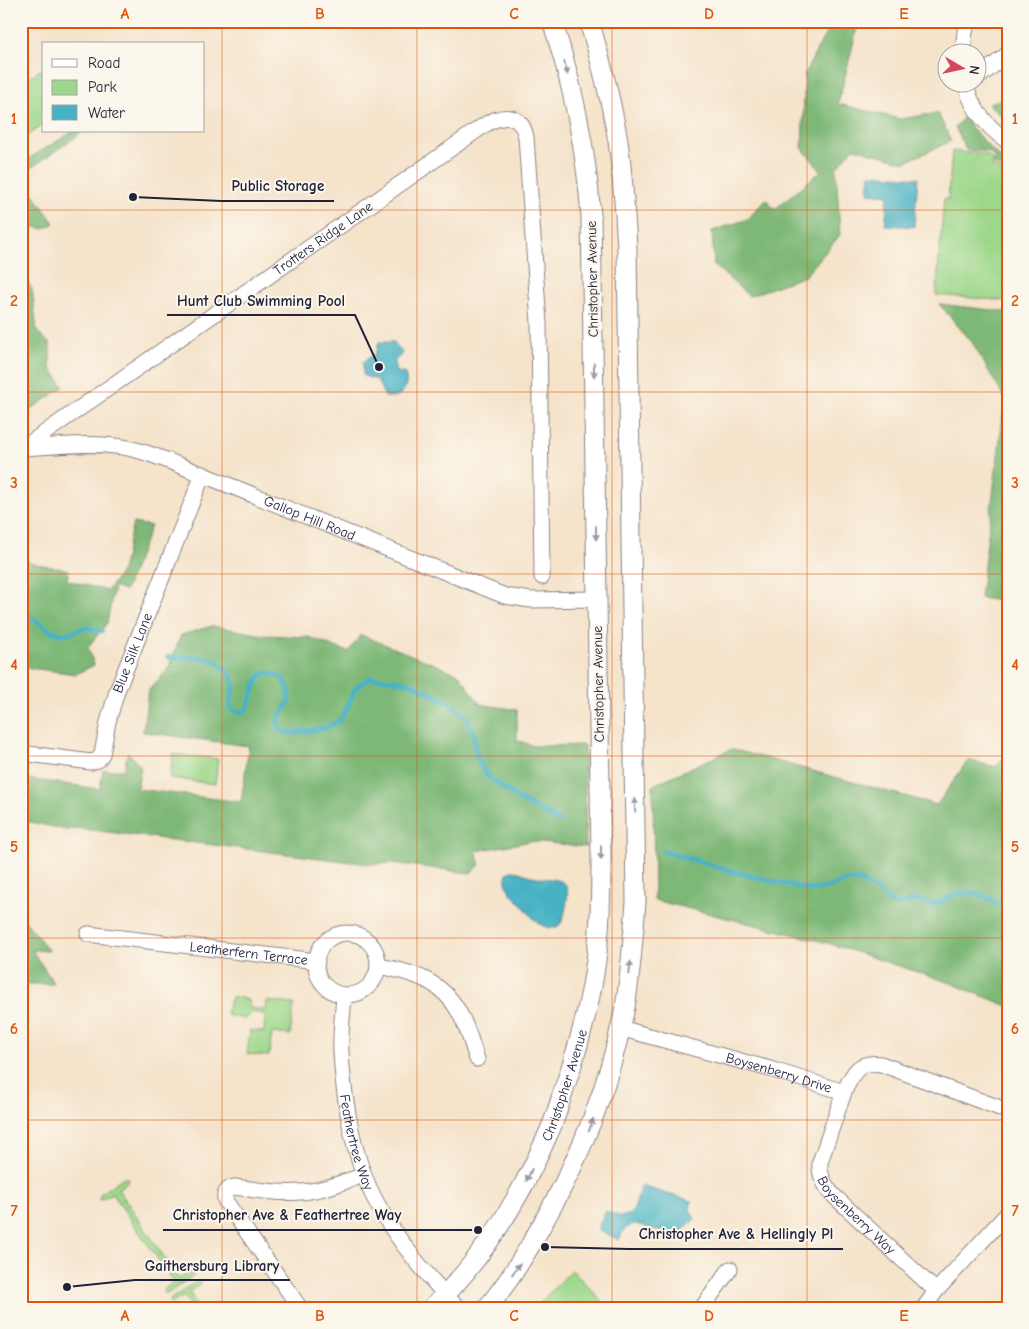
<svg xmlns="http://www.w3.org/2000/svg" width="1029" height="1329" viewBox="0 0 1029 1329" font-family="'Comic Neue',sans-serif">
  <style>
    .green { fill: #9cd78a; stroke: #5f7c62 }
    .forest { fill: #7db876; stroke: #506d58 }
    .water { fill: #47b2c4; stroke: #346a80 }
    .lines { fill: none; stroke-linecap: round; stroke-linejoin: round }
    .stream { stroke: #47b2c4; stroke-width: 5 }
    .minor-casing { stroke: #8c8282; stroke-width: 17 }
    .tertiary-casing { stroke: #8c8282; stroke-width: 21 }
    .minor { stroke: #fff; stroke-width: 15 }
    .tertiary { stroke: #fff; stroke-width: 19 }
    .oneway { fill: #9c9ca7 }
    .grid { fill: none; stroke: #de560e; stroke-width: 1; stroke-opacity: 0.55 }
    .labels { text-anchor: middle; stroke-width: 4; stroke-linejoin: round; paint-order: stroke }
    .street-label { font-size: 14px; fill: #22223b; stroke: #fbf7ec }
    .leader { fill: none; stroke: #22223b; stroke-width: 2 }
    .callout-dot { fill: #22223b; stroke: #fbf7ec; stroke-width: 2 }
    .callout-label { font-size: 15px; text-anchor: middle; font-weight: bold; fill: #22223b; stroke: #fbf7ec; stroke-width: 4; stroke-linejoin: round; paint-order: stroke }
    .neatline { fill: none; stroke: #de560e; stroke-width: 2 }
    .grid-label { font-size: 16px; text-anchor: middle; font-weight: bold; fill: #de560e }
  </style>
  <rect width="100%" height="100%" fill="#fbf7ec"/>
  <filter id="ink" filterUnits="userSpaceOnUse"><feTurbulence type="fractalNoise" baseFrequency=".02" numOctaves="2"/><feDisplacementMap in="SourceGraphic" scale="10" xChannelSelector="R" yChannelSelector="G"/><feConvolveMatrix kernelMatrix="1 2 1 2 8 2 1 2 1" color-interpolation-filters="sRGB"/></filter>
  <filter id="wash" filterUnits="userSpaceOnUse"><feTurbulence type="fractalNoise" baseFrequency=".0096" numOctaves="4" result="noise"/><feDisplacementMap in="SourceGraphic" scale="20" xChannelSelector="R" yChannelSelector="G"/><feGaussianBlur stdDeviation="1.12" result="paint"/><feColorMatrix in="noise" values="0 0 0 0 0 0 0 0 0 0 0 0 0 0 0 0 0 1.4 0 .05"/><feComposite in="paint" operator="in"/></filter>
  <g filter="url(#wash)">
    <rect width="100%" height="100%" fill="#f5e3ca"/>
    <!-- green -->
    <path class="green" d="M40,70L44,76V124L21,140V83Z
      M952,151L988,155L992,159V167L1001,170L1005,184L1008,186V301L936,295L944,199H948Z
      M173,754L218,759L215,784L170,778Z
      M234,996L248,1000L250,1008L266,1010L267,1001L294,1004L290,1035L272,1033L269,1056L247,1054L250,1030L264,1032L265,1014L249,1012V1015L245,1019L226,1015L230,999Z
      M122,1178H127L129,1180L118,1189L179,1279L190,1272L192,1271L194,1274V1275L167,1294H165L163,1290L174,1282L112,1193L102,1199H99L101,1193Z
      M572,1270L609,1308H535Z
      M197,1281H199L200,1284L189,1292L199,1308H192L184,1296L173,1303H171L170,1300L171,1299Z"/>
    <!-- forest -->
    <path class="forest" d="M832,21H859L838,104L900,119L938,113L951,141L905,162L854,148L836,168L840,235L805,276L749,296L714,265L712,231L748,219L766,199L775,209L821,171L802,148L805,73Z
      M1008,98V124L988,103Z
      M963,118C977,133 991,152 1008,163V183L1003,168L994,165V157L990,152L966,150L955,127Z
      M74,131H84L21,175V163Z
      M21,177L54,223L44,229L21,224Z
      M21,271L32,289L37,331L50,344V367L64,387L21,416Z
      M939,304L1008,312V602L980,598L1005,399L972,342Z
      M133,523L151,526L125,591L114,587L107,623L88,647L94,665L76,674L23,667V664H21V557L32,563L69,570L67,580L107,591L122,571Z
      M212,626L264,635L308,637L348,652L361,635L459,674L480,704L517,710V740L533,746L584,745L586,847L532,841L476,851L480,865L470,873L393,863L368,864L75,828L67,830L30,822H21V778L100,789L103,770H124L128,752L141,767L137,789L241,802L249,746L143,732L148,691L168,669L181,635Z
      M732,749L937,805L968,760L996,767L1008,752V1006L945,981L828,943L654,900L653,785Z
      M21,921L26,922L49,951L32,950L54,984H24L21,980Z"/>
    <!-- water -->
    <path class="water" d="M870,174L918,178L914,227L885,225L888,195L868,193Z
      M379,342H394L402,352L401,355L395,361V371L405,374C408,385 406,390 397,397H385L377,380L364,376L363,374V362L375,354Z
      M511,871C520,871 528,876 537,877C543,879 550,878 556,880C559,880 564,882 566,885C570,892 565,916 561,923C559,926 556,928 552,928C535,927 530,912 520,903C511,894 503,886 507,873Z
      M641,1186L692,1201L690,1209L695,1219L684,1229L681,1237L636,1224C625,1225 623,1232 619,1240L597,1229L606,1211L621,1217L630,1214L634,1209Z"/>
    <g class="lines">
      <!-- stream -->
      <path class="stream" d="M21,613L34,619L51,631L61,634L70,633L80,629L89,628L102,631
        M168,657C191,660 209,650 227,671C230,675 234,680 234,685C234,689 232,693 231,697C230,700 231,705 231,709L236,712L245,711C253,701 252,683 262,675C267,672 272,673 277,675C290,681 292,698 285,709C283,712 280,715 279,719C278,721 278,724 278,726L282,731L292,733L326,728L340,720L348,706L355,688L369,678L389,679L413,684L452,705L467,718L474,735L477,758L487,776L517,798L559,821
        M663,851L738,873L811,890C816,889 821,889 826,888C837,885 847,877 859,881C866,883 873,888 879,892C885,897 889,904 897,905C904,905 909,900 916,900C922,901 927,905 934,904C940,903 946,899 952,896C973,887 991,898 1008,911"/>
    </g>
  </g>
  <g filter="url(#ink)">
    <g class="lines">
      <!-- minor casing -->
      <g class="minor-casing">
        <g id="minor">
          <path d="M963,52L965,32L968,21"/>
          <path d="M976,79L1008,54"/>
          <path d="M966,82C969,107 989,128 1008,142"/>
          <path id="s1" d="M22,448C53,447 85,442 115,446C135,448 153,455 171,462L505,596L531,600L597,599"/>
          <path id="s2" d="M23,448L483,126C501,114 521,112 526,137L539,323L542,577"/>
          <path id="s3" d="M21,753L91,762L98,760L102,754L108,722L117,691L203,474"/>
          <circle cx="347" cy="964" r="31"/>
          <path id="s4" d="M88,934L317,961"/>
          <path d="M378,966C413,972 444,981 461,1016C468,1029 472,1045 477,1059"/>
          <path id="s5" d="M344,995C343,1013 340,1032 341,1052C343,1090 350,1138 364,1175C382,1223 423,1272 458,1308"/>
          <path id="s6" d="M620,1028L770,1069L844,1092C853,1073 857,1061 881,1064L1008,1111"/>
          <path id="s7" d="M844,1092L820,1162C819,1175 824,1185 833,1195L936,1291"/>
          <path d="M300,1308L226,1202C223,1195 226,1188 235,1187C256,1190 279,1194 300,1192C322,1191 343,1182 364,1175"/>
          <path d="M702,1308L730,1269"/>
          <path d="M924,1308L936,1291L1008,1213"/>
        </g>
      </g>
      <!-- tertiary casing -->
      <g class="tertiary-casing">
        <g id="tertiary">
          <path id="s8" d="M432,1308C483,1259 521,1197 549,1132C556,1117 560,1101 565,1086C581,1039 594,991 598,942C601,913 601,884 601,855L591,216C586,149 573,84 552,21"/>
          <path d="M487,1308C509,1282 527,1252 543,1223C581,1156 610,1083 625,1007C631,973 633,937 636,902L627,248C625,212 623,176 618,141C611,100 601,61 589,21"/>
        </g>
      </g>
      <!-- minor -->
      <use href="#minor" class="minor"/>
      <!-- tertiary -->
      <use href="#tertiary" class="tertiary"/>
    </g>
    <!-- one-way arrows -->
    <defs><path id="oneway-solid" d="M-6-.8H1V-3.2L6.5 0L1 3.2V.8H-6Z" transform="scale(1.25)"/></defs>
    <g class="oneway">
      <use href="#oneway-solid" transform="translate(566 68) rotate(76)"/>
      <use href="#oneway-solid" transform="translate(594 370) rotate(89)"/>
      <use href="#oneway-solid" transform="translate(596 533) rotate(89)"/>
      <use href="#oneway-solid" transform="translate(635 805) rotate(-91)"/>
      <use href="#oneway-solid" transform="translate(601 853) rotate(90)"/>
      <use href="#oneway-solid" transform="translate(630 968) rotate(-83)"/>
      <use href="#oneway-solid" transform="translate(591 1125) rotate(-70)"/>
      <use href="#oneway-solid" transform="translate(529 1175) rotate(115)"/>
      <use href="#oneway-solid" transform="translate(516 1269) rotate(-55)"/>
    </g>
  </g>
  <!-- grid -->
  <path class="grid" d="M222,21V1308M417,21V1308M612,21V1308M807,21V1308M21,210H1008M21,392H1008M21,574H1008M21,756H1008M21,938H1008M21,1120H1008"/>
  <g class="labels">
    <!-- street labels -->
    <g class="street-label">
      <text dy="5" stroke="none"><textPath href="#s2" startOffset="366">Trotters Ridge Lane</textPath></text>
      <text transform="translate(592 279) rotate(-91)" y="5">Christopher Avenue</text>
      <text dy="5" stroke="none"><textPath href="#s1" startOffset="301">Gallop Hill Road</textPath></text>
      <text dy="5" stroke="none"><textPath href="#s3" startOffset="191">Blue Silk Lane</textPath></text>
      <text transform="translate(598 684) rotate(-91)" y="5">Christopher Avenue</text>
      <text dy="5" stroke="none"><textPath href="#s4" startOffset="162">Leatherfern Terrace</textPath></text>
      <text dy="5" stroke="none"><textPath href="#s6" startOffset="165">Boysenberry Drive</textPath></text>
      <text dy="5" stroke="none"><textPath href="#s8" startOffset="262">Christopher Avenue</textPath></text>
      <text dy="5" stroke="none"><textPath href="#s5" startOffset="149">Feathertree Way</textPath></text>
      <text dy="5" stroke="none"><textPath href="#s7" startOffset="141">Boysenberry Way</textPath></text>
    </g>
  </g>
  <!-- callouts -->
  <path class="leader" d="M133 197L221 201H334M379 367L355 315H167M478 1230L411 1230H163M545 1247L629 1249H843M67 1287L135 1280H290"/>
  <g class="callout-dot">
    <circle cx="133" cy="197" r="5"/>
    <circle cx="379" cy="367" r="5"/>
    <circle cx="478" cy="1230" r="5"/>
    <circle cx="545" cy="1247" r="5"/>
    <circle cx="67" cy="1287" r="5"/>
  </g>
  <g class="callout-label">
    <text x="278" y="191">Public Storage</text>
    <text x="261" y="306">Hunt Club Swimming Pool</text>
    <text x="287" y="1220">Christopher Ave &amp; Feathertree Way</text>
    <text x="736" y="1239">Christopher Ave &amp; Hellingly Pl</text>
    <text x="212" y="1271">Gaithersburg Library</text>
  </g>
  <!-- margin -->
  <rect width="1029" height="1329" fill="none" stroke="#fbf7ec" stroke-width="55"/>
  <!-- legend -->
  <rect x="42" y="42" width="162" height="90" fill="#fbf7ec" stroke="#a4a2a5"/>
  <rect x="52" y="59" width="25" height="8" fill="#ffffff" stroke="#a4a2a5"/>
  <text x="88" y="68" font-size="15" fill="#22223b">Road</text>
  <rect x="52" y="80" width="25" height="15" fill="#9cd78a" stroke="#a4a2a5"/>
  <text x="88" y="92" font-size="15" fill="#22223b">Park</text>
  <rect x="52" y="105" width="25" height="15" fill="#47b2c4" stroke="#a4a2a5"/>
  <text x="88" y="118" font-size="15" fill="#22223b">Water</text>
  <!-- north arrow -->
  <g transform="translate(962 68) rotate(99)"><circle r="24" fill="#fbf7ec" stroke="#a4a2a5"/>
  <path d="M0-4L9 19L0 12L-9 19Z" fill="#d1495b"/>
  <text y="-8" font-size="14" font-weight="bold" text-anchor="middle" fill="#22223b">N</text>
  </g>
  <rect x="28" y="28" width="974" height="1274" class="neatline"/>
  <g class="grid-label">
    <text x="125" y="19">A</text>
    <text x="320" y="19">B</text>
    <text x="514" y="19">C</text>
    <text x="709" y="19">D</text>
    <text x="904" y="19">E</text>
    <text x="14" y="124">1</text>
    <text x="1015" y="124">1</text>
    <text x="14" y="306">2</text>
    <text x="1015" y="306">2</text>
    <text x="14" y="488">3</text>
    <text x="1015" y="488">3</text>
    <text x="14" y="670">4</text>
    <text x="1015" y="670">4</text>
    <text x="14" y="852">5</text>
    <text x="1015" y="852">5</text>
    <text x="14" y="1034">6</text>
    <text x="1015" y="1034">6</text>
    <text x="14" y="1216">7</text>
    <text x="1015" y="1216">7</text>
    <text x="125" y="1321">A</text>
    <text x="320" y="1321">B</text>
    <text x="514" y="1321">C</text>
    <text x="709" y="1321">D</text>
    <text x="904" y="1321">E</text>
  </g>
</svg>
